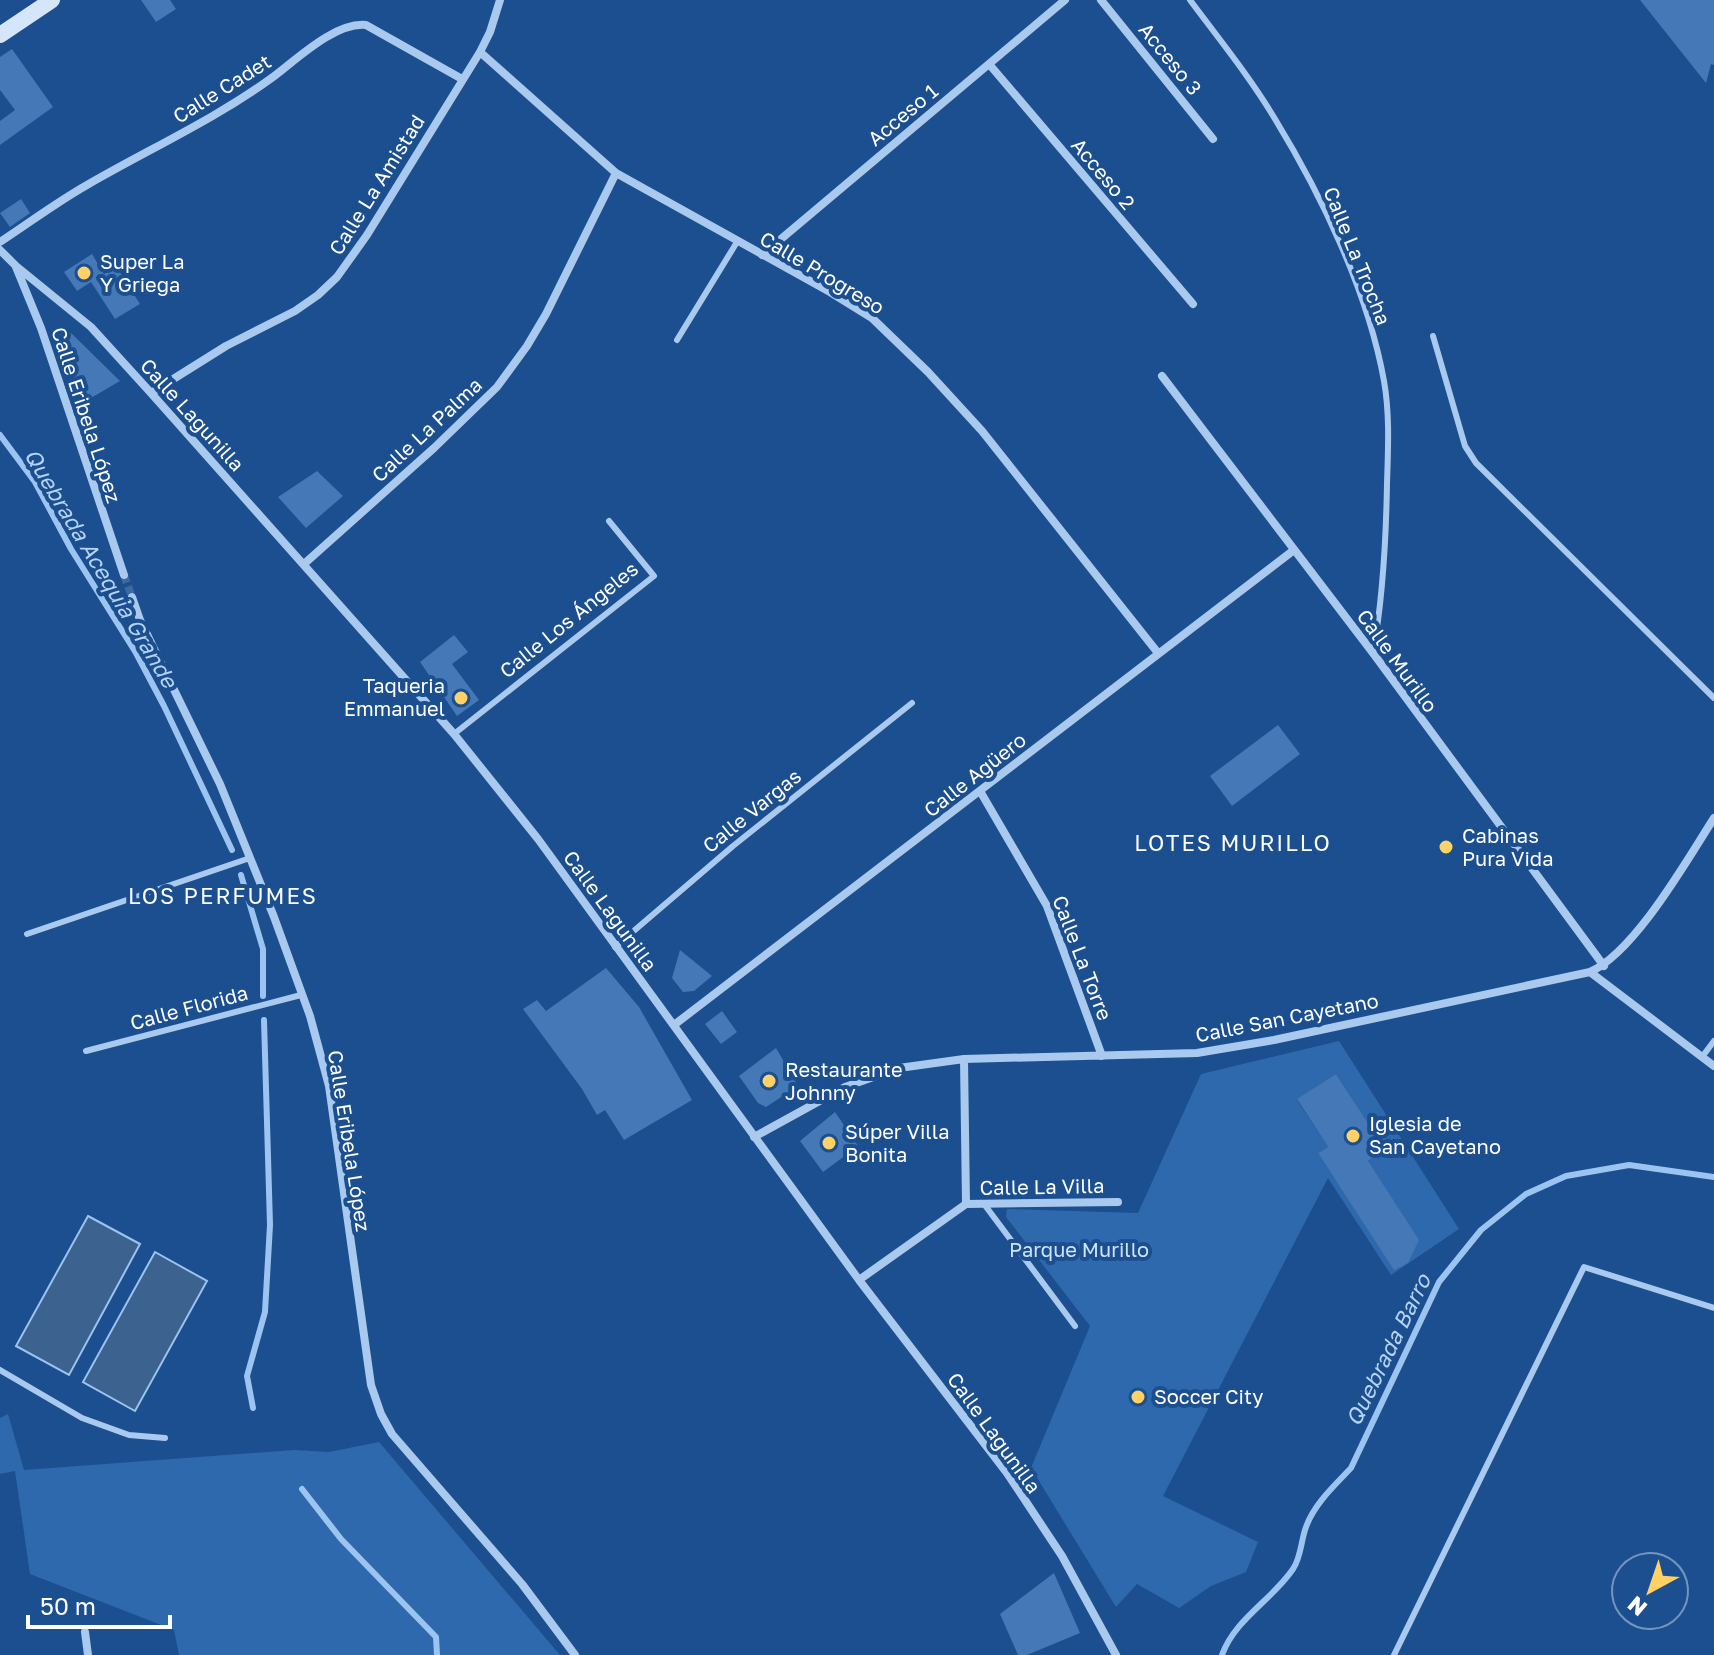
<svg xmlns="http://www.w3.org/2000/svg" width="1714" height="1655" viewBox="0 0 1714 1655" font-family="'Golos Text',sans-serif">
  <style>
    .green { fill: #2e69ad; fill-rule: evenodd }
    .water { fill: #3c6290; stroke: #9cc4f0; stroke-width: 2 }
    .lines { fill: none; stroke-linecap: round; stroke-linejoin: round }
    .stream { stroke: #9cc4f0; stroke-width: 6 }
    .building { fill: #4478b7 }
    .street-tunnel { stroke: #3d69a0; stroke-width: 8; stroke-dasharray: 8 4; stroke-linecap: butt }
    .lane { stroke: #a9c9ee; stroke-width: 6 }
    .street { stroke: #a9c9ee; stroke-width: 8 }
    .secondary { stroke: #d6e6fa; stroke-width: 16 }
    .poi-dot { fill: #ffd166; stroke: #1b4f8f; stroke-width: 3 }
    .labels { text-anchor: middle; stroke-width: 8; stroke-linejoin: round; paint-order: stroke }
    .street-label { font-size: 20px; fill: #fff; stroke: #1b4f8f }
    .poi-label { font-size: 20px; fill: #fff; stroke: #1b4f8f; text-anchor: start }
    .park-label { font-size: 20px; fill: #cfe3fa; stroke: #1b4f8f }
    .water-label { font-size: 22px; font-style: italic; fill: #b5d3f5; stroke: #1b4f8f }
    .neighbourhood-label { font-size: 22px; letter-spacing: 2px; fill: #fff; stroke: #1b4f8f }
  </style>
  <rect width="100%" height="100%" fill="#1b4f8f"/>
  <!-- green -->
  <path class="green" d="M1339,1041L1459,1229L1391,1275L1328,1178L1163,1496L1258,1542L1246,1572L1211,1586L1179,1608L1137,1584L1116,1607L1031,1468L1090,1326L1006,1217L1007,1209L1138,1213L1201,1074ZM1336,1074L1370,1126L1376,1123L1391,1146L1337,1182L1318,1153L1328,1147L1297,1100Z
    M8,1414L24,1470L294,1450L329,1452L379,1442L560,1655H179L174,1630L30,1574L15,1471L0,1474V1418Z"/>
  <!-- water -->
  <path class="water" d="M88,1216L140,1244L69,1375L16,1346Z
    M155,1252L207,1281L135,1411L83,1382Z"/>
  <g class="lines">
    <!-- stream -->
    <path class="stream" d="M0,435L35,482L71,549L136,653L164,706L232,850
      M241,875L263,949V996
      M253,1408L247,1376L265,1312L270,1225L264,1020
      M302,1489L341,1539L436,1637L437,1655
      M1222,1655C1235,1619 1272,1600 1293,1569C1301,1558 1301,1540 1306,1527C1314,1504 1335,1485 1351,1468L1439,1282L1481,1230L1526,1194L1566,1176L1629,1165L1714,1177"/>
  </g>
  <!-- building -->
  <path class="building" d="M141,0H170L176,9L156,22Z
    M1640,0H1714V65L1711,64L1706,83Z
    M12,49L53,107L0,145V121L15,110L0,90V57Z
    M21,199L30,213L10,227L0,213Z
    M92,254L104,274L116,266L140,304L115,319L91,282L77,291L64,272Z
    M66,328L120,381L79,405L53,334Z
    M317,471L343,496L306,528L278,497Z
    M454,635L468,652L452,664L479,700L457,716L420,662Z
    M1278,725L1300,754L1232,806L1210,776Z
    M680,950L712,976L694,991L683,992L672,978Z
    M606,968L639,1007L692,1100L624,1140L605,1110L597,1115L582,1089L523,1009L537,1000L546,1011Z
    M722,1011L737,1032L721,1044L705,1024Z
    M776,1048L798,1086L766,1107L758,1103L739,1076Z
    M1336,1074L1370,1126L1376,1122L1391,1146L1368,1161L1419,1240L1408,1263L1394,1270L1318,1153L1328,1147L1297,1099Z
    M835,1112L858,1146L823,1172L800,1141Z
    M1054,1573L1080,1633L1027,1655H1018L1000,1614Z"/>
  <g class="lines">
    <!-- street-tunnel -->
    <path class="street-tunnel" d="M124,575L132,597"/>
    <!-- lane -->
    <path class="lane" d="M1190,0C1219,39 1250,77 1275,119C1322,196 1368,292 1384,381C1390,415 1388,450 1387,484C1386,541 1383,598 1373,653
      M1433,336L1465,446L1476,463L1714,698
      M677,340L737,242
      M454,734L654,576L609,521
      M27,934L250,858
      M615,947L733,846L912,703
      M86,1051L301,995
      M1702,1057L1714,1041
      M984,1204L1075,1326
      M0,1370L82,1418L129,1435L165,1438
      M1394,1655L1584,1267L1714,1308"/>
    <!-- street -->
    <path class="street" d="M1101,0L1213,139
      M480,52L616,173L830,292L872,318L928,372L982,431L1158,653
      M989,64L1193,304
      M0,242C29,223 57,202 87,185C149,149 214,120 273,77C297,59 335,22 366,25L462,79
      M0,250L16,266L91,327L151,393L454,734L538,839L859,1280L1007,1473L1062,1556L1116,1655
      M762,255L1065,0
      M16,267L41,328L124,575
      M1162,376L1373,653L1604,966
      M151,393L226,346L295,311L318,295L337,277L367,235L480,52L490,32L500,0
      M304,564L434,448L497,387L527,346L546,314L616,173
      M132,597L140,620L220,784L274,917L310,1016L329,1086L371,1385L381,1414L392,1434L522,1584L575,1655
      M980,791L1047,906L1102,1056
      M1590,972L1714,1066
      M674,1025L1294,550
      M964,1059L966,1204
      M754,1137L845,1087L899,1068L964,1059L1197,1053L1274,1040L1590,972C1635,952 1687,860 1714,818
      M859,1280L966,1204L1118,1202
      M85,1632L88,1655"/>
    <!-- secondary -->
    <path class="secondary" d="M0,35L52,0"/>
  </g>
  <!-- markers -->
  <g class="poi-dot">
    <circle cx="84" cy="273" r="8"/>
    <circle cx="461" cy="698" r="8"/>
    <circle cx="1446" cy="847" r="8"/>
    <circle cx="769" cy="1081" r="8"/>
    <circle cx="1353" cy="1136" r="8"/>
    <circle cx="829" cy="1143" r="8"/>
    <circle cx="1138" cy="1397" r="8"/>
  </g>
  <g class="labels">
    <!-- street labels -->
    <g class="street-label">
      <text transform="translate(1170 59) rotate(51)" y="7">Acceso 3</text>
      <text transform="translate(222 89) rotate(-32)" y="7">Calle Cadet</text>
      <text transform="translate(903 115) rotate(-40)" y="7">Acceso 1</text>
      <text transform="translate(1103 174) rotate(50)" y="7">Acceso 2</text>
      <text transform="translate(377 185) rotate(-58)" y="7">Calle La Amistad</text>
      <text transform="translate(1357 256) rotate(68)" y="7">Calle La Trocha</text>
      <text transform="translate(822 273) rotate(31)" y="7">Calle Progreso</text>
      <text transform="translate(86 415) rotate(72)" y="7">Calle Eribela López</text>
      <text transform="translate(192 415) rotate(48)" y="7">Calle Lagunilla</text>
      <text transform="translate(427 430) rotate(-43)" y="7">Calle La Palma</text>
      <text transform="translate(569 620) rotate(-39)" y="7">Calle Los Ángeles</text>
      <text transform="translate(1397 661) rotate(54)" y="7">Calle Murillo</text>
      <text transform="translate(975 775) rotate(-38)" y="7">Calle Agüero</text>
      <text transform="translate(752 811) rotate(-39)" y="7">Calle Vargas</text>
      <text transform="translate(610 911) rotate(54)" y="7">Calle Lagunilla</text>
      <text transform="translate(1082 958) rotate(69)" y="7">Calle La Torre</text>
      <text transform="translate(189 1008) rotate(-15)" y="7">Calle Florida</text>
      <text transform="translate(1287 1018) rotate(-11)" y="7">Calle San Cayetano</text>
      <text transform="translate(349 1141) rotate(81)" y="7">Calle Eribela López</text>
      <text transform="translate(1042 1187) rotate(-1)" y="7">Calle La Villa</text>
      <text transform="translate(994 1433) rotate(54)" y="7">Calle Lagunilla</text>
    </g>
    <!-- poi labels -->
    <g class="poi-label">
      <text x="100" y="269">Super La<tspan x="100" dy="23">Y Griega</tspan></text>
      <text x="445" y="693" text-anchor="end">Taqueria<tspan x="445" dy="23">Emmanuel</tspan></text>
      <text x="1462" y="843">Cabinas<tspan x="1462" dy="23">Pura Vida</tspan></text>
      <text x="785" y="1077">Restaurante<tspan x="785" dy="23">Johnny</tspan></text>
      <text x="1369" y="1131">Iglesia de<tspan x="1369" dy="23">San Cayetano</tspan></text>
      <text x="845" y="1139">Súper Villa<tspan x="845" dy="23">Bonita</tspan></text>
      <text x="1154" y="1404">Soccer City</text>
    </g>
    <!-- park labels -->
    <g class="park-label">
      <text x="1079" y="1257">Parque Murillo</text>
    </g>
    <!-- water labels -->
    <g class="water-label">
      <text transform="translate(101 568) rotate(59)" y="8">Quebrada Acequia Grande</text>
      <text transform="translate(1388 1350) rotate(-64)" y="8">Quebrada Barro</text>
    </g>
    <!-- neighbourhood labels -->
    <g class="neighbourhood-label">
      <text x="1233" y="851">LOTES MURILLO</text>
      <text x="223" y="904">LOS PERFUMES</text>
    </g>
  </g>
  <!-- north arrow -->
  <g transform="translate(1650 1591) rotate(220)"><circle r="38" fill="#1b4f8f" stroke="#7695bc" stroke-width="2"/>
  <path d="M0-6L14 30L0 20L-14 30Z" fill="#ffd166"/>
  <text y="-12" font-size="22" font-weight="bold" text-anchor="middle" fill="#ffffff">N</text>
  </g>
  <!-- scale -->
  <path d="M28 1615v12h142v-12" fill="none" stroke="#ffffff" stroke-width="4"/>
  <text x="40" y="1615" font-size="24" fill="#ffffff" stroke="#1b4f8f" stroke-width="6" paint-order="stroke">50 m</text>
</svg>
